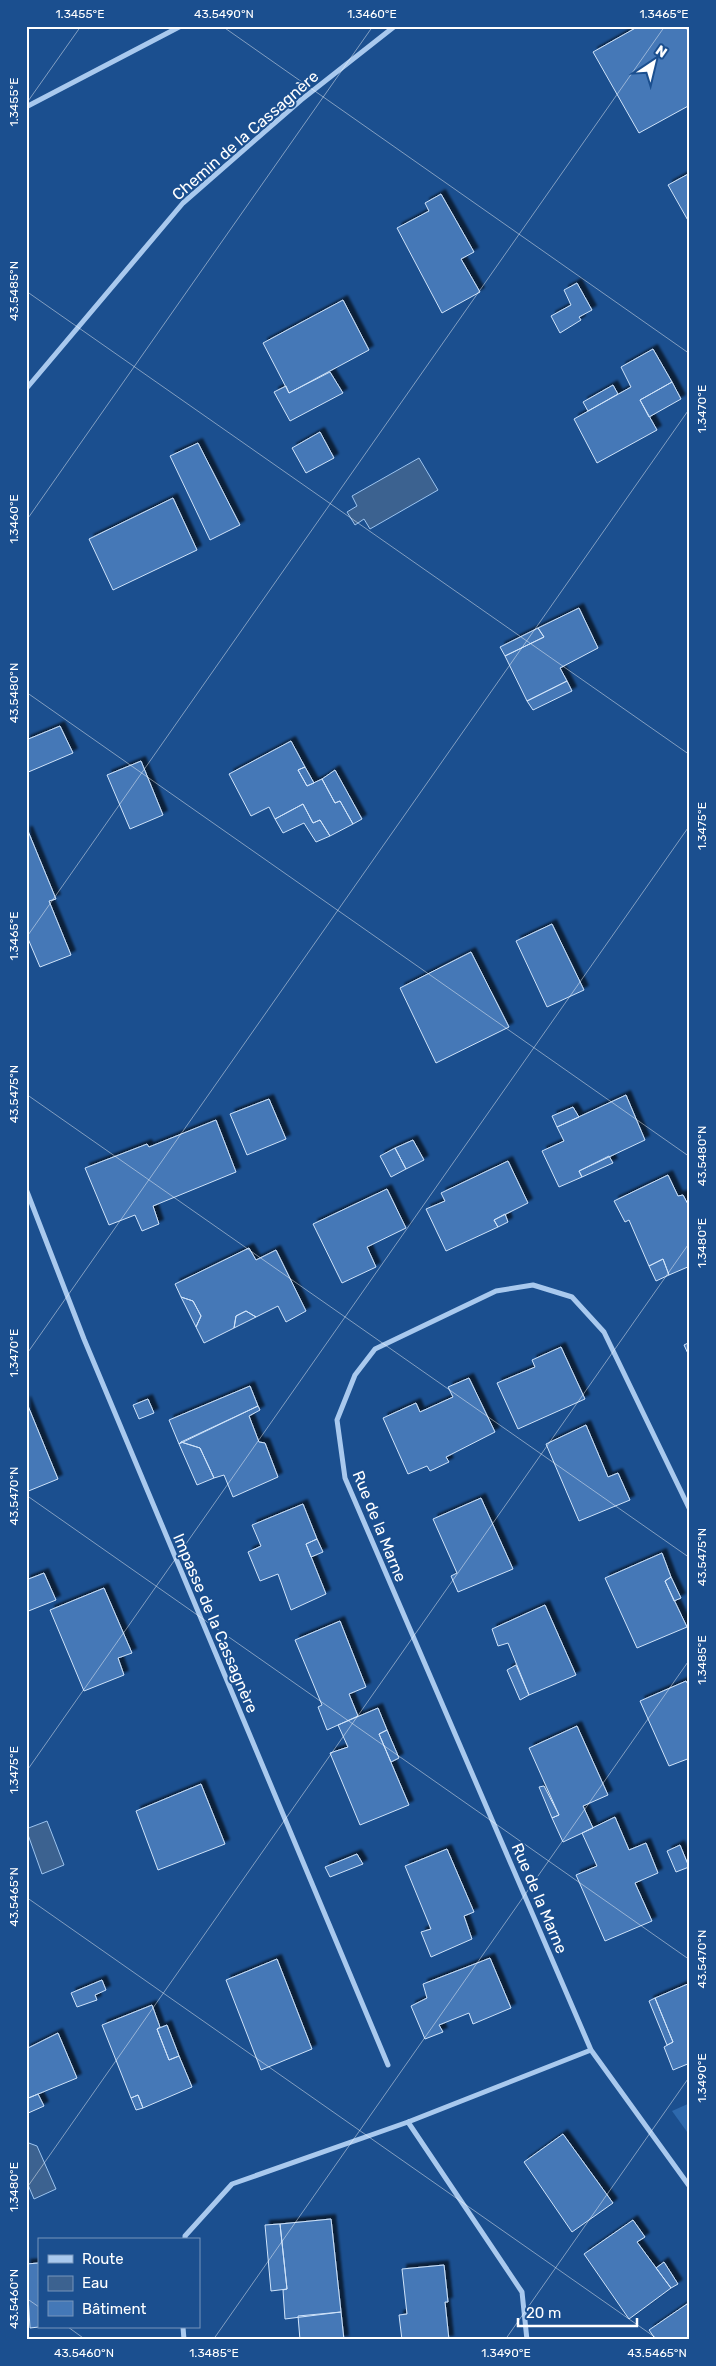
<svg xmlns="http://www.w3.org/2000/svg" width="716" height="2366" viewBox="0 0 716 2366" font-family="Rubik,sans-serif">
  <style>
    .green { fill: #2e69ad }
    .water { fill: #3c6290; stroke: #9cc4f0 }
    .building { fill: #4478b7; stroke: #cfe3fa; filter: url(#shadow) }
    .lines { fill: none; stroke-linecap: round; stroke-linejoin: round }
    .street { stroke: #a9c9ee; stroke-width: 5 }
    .ticks { fill: none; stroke: #fff; stroke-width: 1; stroke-opacity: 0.45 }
    .labels { text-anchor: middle; stroke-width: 4; stroke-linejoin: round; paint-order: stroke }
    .street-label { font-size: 16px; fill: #fff; stroke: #1b4f8f }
    .neatline { fill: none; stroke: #fff; stroke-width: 2 }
    .ticks-label { font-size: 12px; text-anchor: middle; fill: #fff }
  </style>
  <defs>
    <filter id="shadow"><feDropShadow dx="4.5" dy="-4.5" stdDeviation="1" flood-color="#0009"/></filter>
  </defs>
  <rect width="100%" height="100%" fill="#1b4f8f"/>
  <!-- green -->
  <path class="green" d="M690,2103V2136L672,2111Z"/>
  <!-- water -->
  <path class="water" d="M419,458L438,490L370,529L364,519L355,525L347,512L357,506L352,496Z
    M47,1821L64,1865L42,1874L26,1829Z
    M26,2142L37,2146L56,2189L34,2199L26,2180Z"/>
  <!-- building -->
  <path class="building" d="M639,26H685L690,34V105L639,133L593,52Z
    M690,173V224L668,185Z
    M441,194L474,252L461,259L480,292L442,313L397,228L429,211L425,203Z
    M577,283L592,310L579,317L581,320L560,333L551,316L571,305L564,290Z
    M343,300L369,350L289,393L263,343Z
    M653,349L672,382L640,400L657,430L597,463L574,419L631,387L621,367Z
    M330,372L343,393L290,421L274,392L286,386L289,393Z
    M672,382L681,399L649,417L640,400Z
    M613,385L618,394L588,411L583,402Z
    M320,432L334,458L306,473L292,448Z
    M198,443L240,525L210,540L170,456Z
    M173,498L197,550L113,590L89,539Z
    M579,608L598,648L560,668L567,681L527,701L505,656L544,637L538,628Z
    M538,628L544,637L505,656L500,647Z
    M567,681L572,691L533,710L527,701Z
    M60,726L73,753L26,773V740Z
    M291,741L305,767L298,770L307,786L322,779L335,803L340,801L353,824L330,836L320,820L313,823L303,804L275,819L269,807L251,816L229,774Z
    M141,761L163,815L130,829L107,775Z
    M305,767L314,783L307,786L298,770Z
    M335,770L362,819L353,824L340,801L335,803L322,779Z
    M303,804L313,823L320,820L330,836L316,842L304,823L283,833L275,819Z
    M26,831H28L56,899L49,901L71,955L40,967L26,934Z
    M552,924L584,990L547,1007L516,941Z
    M471,952L509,1027L436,1063L400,988Z
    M626,1095L645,1140L579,1171L582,1177L559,1187L542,1151L564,1141L557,1127Z
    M269,1099L286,1139L247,1155L230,1114Z
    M573,1107L579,1117L557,1127L552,1116Z
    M216,1120L236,1172L153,1206L159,1224L142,1231L135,1215L109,1225L85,1168L147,1144L149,1147Z
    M413,1140L424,1160L406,1169L395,1148Z
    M395,1148L406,1169L391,1177L380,1156Z
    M609,1156L613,1163L582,1177L579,1171Z
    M508,1161L528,1203L494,1220L498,1227L446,1251L426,1209L445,1201L441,1193Z
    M668,1175L678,1196L683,1195L690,1208V1266L669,1275L663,1259L649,1266L629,1220L625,1222L614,1201Z
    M387,1189L406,1228L367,1247L376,1267L342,1283L313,1224Z
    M505,1214L508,1222L498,1227L494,1220Z
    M249,1248L256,1260L276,1250L306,1311L286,1322L278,1306L256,1317L246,1311L236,1316L234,1328L204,1343L196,1327L201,1316L193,1301L181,1297L175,1284Z
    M663,1259L669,1275L656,1281L649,1266Z
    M181,1297L193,1301L201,1316L196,1327Z
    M246,1311L256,1317L234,1328L236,1316Z
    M690,1342V1358L684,1345Z
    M561,1347L585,1399L518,1429L497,1383L535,1367L532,1360Z
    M469,1378L495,1432L446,1457L449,1462L430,1471L427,1466L408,1474L383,1418L416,1403L420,1412L453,1397L448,1387Z
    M250,1386L258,1406L179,1444L169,1420Z
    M148,1399L154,1413L139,1419L133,1405Z
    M26,1401L58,1479L26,1492Z
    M258,1406L260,1410L249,1416L259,1442L265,1443L278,1477L233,1497L224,1475L214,1478L200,1448L181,1442Z
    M586,1425L608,1477L618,1473L630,1500L579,1521L546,1444Z
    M181,1442L200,1448L214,1478L197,1485L179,1444Z
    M481,1498L513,1569L458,1592L451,1576L457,1573L433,1519Z
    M303,1504L317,1539L306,1544L326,1594L291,1610L278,1574L260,1581L248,1552L261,1546L252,1525Z
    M317,1539L323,1552L311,1557L306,1544Z
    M662,1553L671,1577L665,1581L687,1627L637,1648L605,1578Z
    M44,1573L56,1600L26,1612V1580Z
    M671,1577L681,1598L674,1601L665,1581Z
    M104,1588L132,1653L118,1658L124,1675L84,1691L50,1610Z
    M545,1605L576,1675L529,1695L508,1643L498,1646L492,1629Z
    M340,1621L366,1687L349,1694L358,1716L327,1730L318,1707L322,1705L295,1640Z
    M516,1665L529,1695L520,1700L507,1670Z
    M686,1681L690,1688V1758L669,1766L640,1701Z
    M378,1708L387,1730L379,1734L409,1805L360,1825L330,1753L348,1747L338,1725Z
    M577,1726L608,1795L583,1806L593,1828L563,1842L552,1818L559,1815L529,1748Z
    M387,1730L399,1758L391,1762L379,1734Z
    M201,1784L225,1844L158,1870L136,1811Z
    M544,1786L559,1815L552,1818L539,1787Z
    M615,1817L629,1850L646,1843L658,1873L635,1883L652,1921L605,1941L576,1875L597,1866L582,1833Z
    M680,1845L689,1867L676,1872L667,1851Z
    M447,1849L474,1912L464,1916L472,1939L431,1957L421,1932L431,1929L405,1866Z
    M357,1854L363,1864L330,1877L325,1867Z
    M490,1958L511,2008L473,2024L469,2013L439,2025L443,2032L425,2039L411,2006L427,1998L423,1984Z
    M277,1959L312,2049L261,2070L226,1980Z
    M102,1980L106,1990L95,1995L97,2000L77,2007L71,1993Z
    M690,1983V2063L673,2070L664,2047L673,2042L655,1998Z
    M655,1998L673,2042L667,2045L649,2001Z
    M152,2005L160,2027L157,2029L169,2060L179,2056L192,2087L143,2108L138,2095L131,2098L102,2025Z
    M167,2025L179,2056L169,2060L157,2029Z
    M58,2033L77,2078L26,2099V2049Z
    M38,2094L44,2106L26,2114V2099Z
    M138,2095L143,2108L136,2110L131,2098Z
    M563,2134L613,2203L572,2232L524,2162Z
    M331,2219L341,2312L285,2319L283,2290L287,2289L280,2224Z
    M633,2220L645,2237L637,2242L671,2288L629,2319L584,2254Z
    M280,2224L287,2289L271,2291L265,2225Z
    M664,2262L678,2284L671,2288L656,2268Z
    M39,2263V2327L30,2328L26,2264Z
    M444,2265L448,2302H445L449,2340H402L399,2315L407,2314L402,2269Z
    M687,2304L690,2308V2340H656L649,2330Z
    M341,2312L344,2340H300L298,2316Z"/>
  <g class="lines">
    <!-- street -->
    <path class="street" d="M26,107L181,26
      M26,389L183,203L301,100L395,26
      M26,1189L84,1339L388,2065
      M690,1510L604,1332L572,1297L533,1285L496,1291L375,1349L355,1375L337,1420L345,1478L591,2050L690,2187
      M408,2122L522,2292L527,2340
      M185,2240V2236L232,2184L408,2122L591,2050
      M183,2327L184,2340"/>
  </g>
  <!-- ticks -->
  <path class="ticks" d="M222,26L690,354M26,104L81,26M26,291L690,755M26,521L373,26M26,692L690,1157M26,938L665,26M26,1094L690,1558M26,1355L690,408M26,1495L690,1960M26,1772L690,825M26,1897L659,2340M26,2189L690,1242M26,2298L39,2307M68,2327L86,2340M213,2340L690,1659M505,2340L690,2076"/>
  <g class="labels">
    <!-- street labels -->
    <g class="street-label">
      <text transform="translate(245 135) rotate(-41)" y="6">Chemin de la Cassagnère</text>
      <text transform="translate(380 1526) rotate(68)" y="6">Rue de la Marne</text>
      <text transform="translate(216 1623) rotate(67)" y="6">Impasse de la Cassagnère</text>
      <text transform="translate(540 1898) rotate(67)" y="6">Rue de la Marne</text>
    </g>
  </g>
  <!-- border -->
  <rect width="716" height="2366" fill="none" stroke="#1b4f8f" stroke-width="55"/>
  <!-- legend -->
  <rect x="38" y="2238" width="162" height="90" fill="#1b4f8f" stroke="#7695bc"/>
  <rect x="48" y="2255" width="25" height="8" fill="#a9c9ee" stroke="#7695bc"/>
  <text x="82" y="2264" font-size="15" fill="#ffffff">Route</text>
  <rect x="48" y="2276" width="25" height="15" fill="#3c6290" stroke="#7695bc"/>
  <text x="82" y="2288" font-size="15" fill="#ffffff">Eau</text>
  <rect x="48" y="2301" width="25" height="15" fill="#4478b7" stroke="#7695bc"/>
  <text x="82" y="2314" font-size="15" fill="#ffffff">Bâtiment</text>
  <!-- north arrow -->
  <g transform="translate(654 62) rotate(35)" stroke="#1b4f8f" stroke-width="4" paint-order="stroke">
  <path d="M0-4L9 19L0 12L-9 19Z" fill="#ffffff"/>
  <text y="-8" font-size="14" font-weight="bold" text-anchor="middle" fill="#ffffff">N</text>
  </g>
  <!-- scale -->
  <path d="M518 2318v8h119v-8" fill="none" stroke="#ffffff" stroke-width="2.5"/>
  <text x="526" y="2318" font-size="15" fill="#ffffff" stroke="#1b4f8f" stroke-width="4" paint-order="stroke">20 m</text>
  <rect x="28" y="28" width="660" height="2310" class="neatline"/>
  <g class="ticks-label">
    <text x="80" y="18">1.3455°E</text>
    <text x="224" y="18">43.5490°N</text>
    <text x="372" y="18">1.3460°E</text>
    <text x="664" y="18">1.3465°E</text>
    <text transform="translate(14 102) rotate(-90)" y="4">1.3455°E</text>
    <text transform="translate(14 291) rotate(-90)" y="4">43.5485°N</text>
    <text transform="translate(702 409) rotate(-90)" y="4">1.3470°E</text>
    <text transform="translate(14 519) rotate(-90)" y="4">1.3460°E</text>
    <text transform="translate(14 693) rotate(-90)" y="4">43.5480°N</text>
    <text transform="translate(702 826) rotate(-90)" y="4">1.3475°E</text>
    <text transform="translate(14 936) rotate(-90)" y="4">1.3465°E</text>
    <text transform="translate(14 1094) rotate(-90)" y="4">43.5475°N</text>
    <text transform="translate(702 1156) rotate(-90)" y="4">43.5480°N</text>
    <text transform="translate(702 1243) rotate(-90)" y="4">1.3480°E</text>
    <text transform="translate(14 1353) rotate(-90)" y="4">1.3470°E</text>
    <text transform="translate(14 1496) rotate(-90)" y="4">43.5470°N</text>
    <text transform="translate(702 1557) rotate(-90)" y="4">43.5475°N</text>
    <text transform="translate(702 1660) rotate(-90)" y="4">1.3485°E</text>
    <text transform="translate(14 1770) rotate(-90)" y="4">1.3475°E</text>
    <text transform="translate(14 1897) rotate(-90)" y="4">43.5465°N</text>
    <text transform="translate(702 1959) rotate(-90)" y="4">43.5470°N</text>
    <text transform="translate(702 2078) rotate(-90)" y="4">1.3490°E</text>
    <text transform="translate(14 2187) rotate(-90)" y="4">1.3480°E</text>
    <text transform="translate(14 2299) rotate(-90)" y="4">43.5460°N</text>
    <text x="84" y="2357">43.5460°N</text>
    <text x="214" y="2357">1.3485°E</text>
    <text x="506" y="2357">1.3490°E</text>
    <text x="657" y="2357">43.5465°N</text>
  </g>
</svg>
